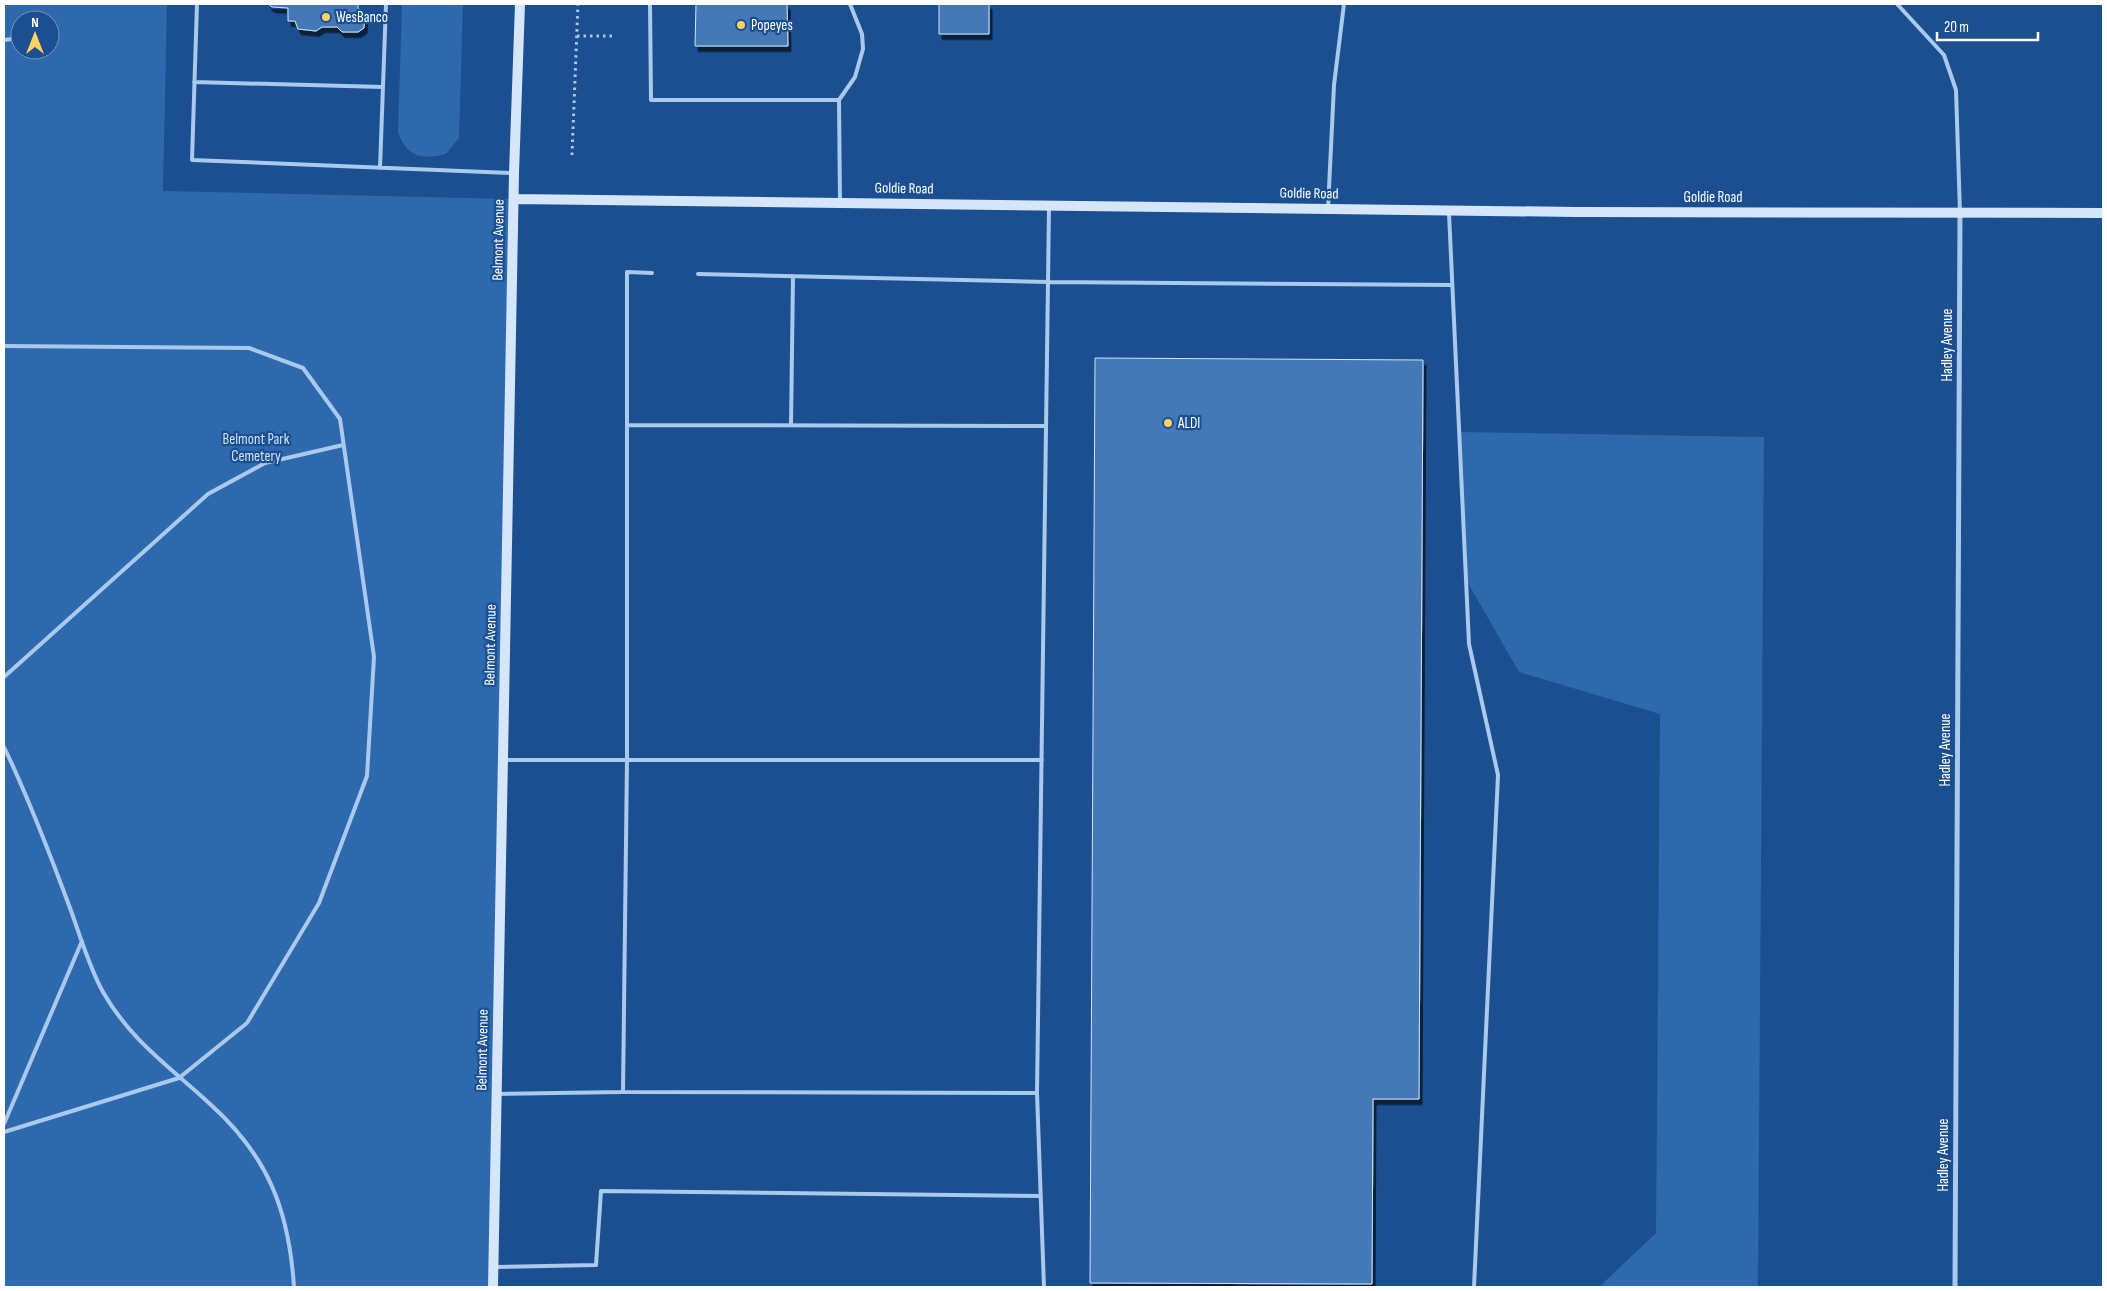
<svg xmlns="http://www.w3.org/2000/svg" width="2107" height="1291" viewBox="0 0 2107 1291" font-family="'Sofia Sans Condensed',sans-serif">
  <style>
    .green { fill: #2e69ad; fill-rule: evenodd }
    .building { fill: #4478b7; stroke: #cfe3fa; filter: url(#shadow) }
    .lines { fill: none; stroke-linecap: round; stroke-linejoin: round }
    .path { stroke: #a9c9ee; stroke-width: 3; stroke-dasharray: 2.5 4; stroke-linecap: butt }
    .lane { stroke: #a9c9ee; stroke-width: 4 }
    .street { stroke: #a9c9ee; stroke-width: 5 }
    .secondary { stroke: #d6e6fa; stroke-width: 10 }
    .poi-dot { fill: #ffd166; stroke: #1b4f8f; stroke-width: 2 }
    .labels { text-anchor: middle; stroke-width: 4.5; stroke-linejoin: round; paint-order: stroke }
    .poi-label { font-size: 15px; fill: #fff; stroke: #1b4f8f; text-anchor: start }
    .street-label { font-size: 15px; fill: #fff; stroke: #1b4f8f }
    .park-label { font-size: 15px; fill: #cfe3fa; stroke: #1b4f8f }
  </style>
  <defs>
    <filter id="shadow"><feDropShadow dx="3" dy="5.5" stdDeviation="0" flood-color="#0009"/></filter>
  </defs>
  <rect width="100%" height="100%" fill="#1b4f8f"/>
  <!-- green -->
  <path class="green" d="M4,4H167L163,191L514,199L493,1287H4ZM20,20H50V50H20Z
    M402,4H463L459,138L446,154C421,160 407,157 398,132Z
    M1458,432L1764,437L1758,1287H1599L1656,1233L1660,714L1519,672L1465,578Z"/>
  <!-- building -->
  <path class="building" d="M268,4H358V8L365,14L364,28L358,32H342L337,27H322L316,31L298,29L295,21H288V8L272,7Z
    M696,4H787L788,46H695Z
    M939,4H989V34H939Z
    M1095,358L1423,360L1419,1099H1373L1372,1284L1090,1283Z"/>
  <g class="lines">
    <!-- path -->
    <path class="path" d="M577,36H614
      M572,155L578,4"/>
    <!-- lane -->
    <path class="lane" d="M197,4L192,160L513,173
      M650,4L651,100H839
      M1897,4L1944,55L1956,90L1960,213
      M50,34L52,33
      M4,40L20,38
      M194,82L383,87
      M380,168L386,4
      M840,203L839,100L855,77L863,49L862,34L850,4
      M1328,209L1334,85L1344,4
      M1449,213L1469,644L1498,775L1474,1287
      M698,274L1048,282L1452,285
      M4,346L249,348L303,368L340,419L374,657L367,776L319,903L247,1023L179,1078L4,1132
      M627,425L1046,426
      M791,425L793,276
      M4,677L208,494L265,463L343,445
      M4,747C29,799 50,854 70,908C80,935 89,967 103,992C131,1041 170,1067 210,1104C268,1156 289,1210 294,1287
      M505,760H1042
      M623,1092L627,760V272L652,273
      M497,1094L623,1092L1037,1093
      M4,1124L82,941
      M495,1267L596,1265L601,1191L1041,1196
      M1044,1287L1037,1093L1049,208"/>
    <!-- street -->
    <path class="street" d="M1955,1287L1960,213"/>
    <!-- secondary -->
    <path class="secondary" d="M514,199L1577,212L2103,213
      M493,1287L514,173L520,4"/>
  </g>
  <!-- markers -->
  <g class="poi-dot">
    <circle cx="326" cy="17" r="5"/>
    <circle cx="741" cy="25" r="5"/>
    <circle cx="1168" cy="423" r="5"/>
  </g>
  <g class="labels">
    <!-- poi labels -->
    <g class="poi-label">
      <text x="336" y="22">WesBanco</text>
      <text x="751" y="30">Popeyes</text>
      <text x="1178" y="428">ALDI</text>
    </g>
    <!-- street labels -->
    <g class="street-label">
      <text transform="translate(904 188) rotate(1)" y="5">Goldie Road</text>
      <text transform="translate(1309 193) rotate(1)" y="5">Goldie Road</text>
      <text x="1713" y="202">Goldie Road</text>
      <text transform="translate(498 240) rotate(-89)" y="5">Belmont Avenue</text>
      <text transform="translate(1947 345) rotate(-90)" y="5">Hadley Avenue</text>
      <text transform="translate(490 645) rotate(-89)" y="5">Belmont Avenue</text>
      <text transform="translate(1945 750) rotate(-90)" y="5">Hadley Avenue</text>
      <text transform="translate(482 1050) rotate(-89)" y="5">Belmont Avenue</text>
      <text transform="translate(1943 1155) rotate(-90)" y="5">Hadley Avenue</text>
    </g>
    <!-- park labels -->
    <g class="park-label">
      <text x="256" y="444">Belmont Park<tspan x="256" dy="17">Cemetery</tspan></text>
    </g>
  </g>
  <!-- border -->
  <rect width="2107" height="1291" fill="none" stroke="#ffffff" stroke-width="10"/>
  <!-- north arrow -->
  <g transform="translate(35 35)"><circle r="24" fill="#1b4f8f" stroke="#7695bc"/>
  <path d="M0-4L9 19L0 12L-9 19Z" fill="#ffd166"/>
  <text y="-8" font-size="14" font-weight="bold" text-anchor="middle" fill="#ffffff">N</text>
  </g>
  <!-- scale -->
  <path d="M1937 32v8h101v-8" fill="none" stroke="#ffffff" stroke-width="2.5"/>
  <text x="1944" y="32" font-size="15" fill="#ffffff" stroke="#1b4f8f" stroke-width="4" paint-order="stroke">20 m</text>
</svg>
